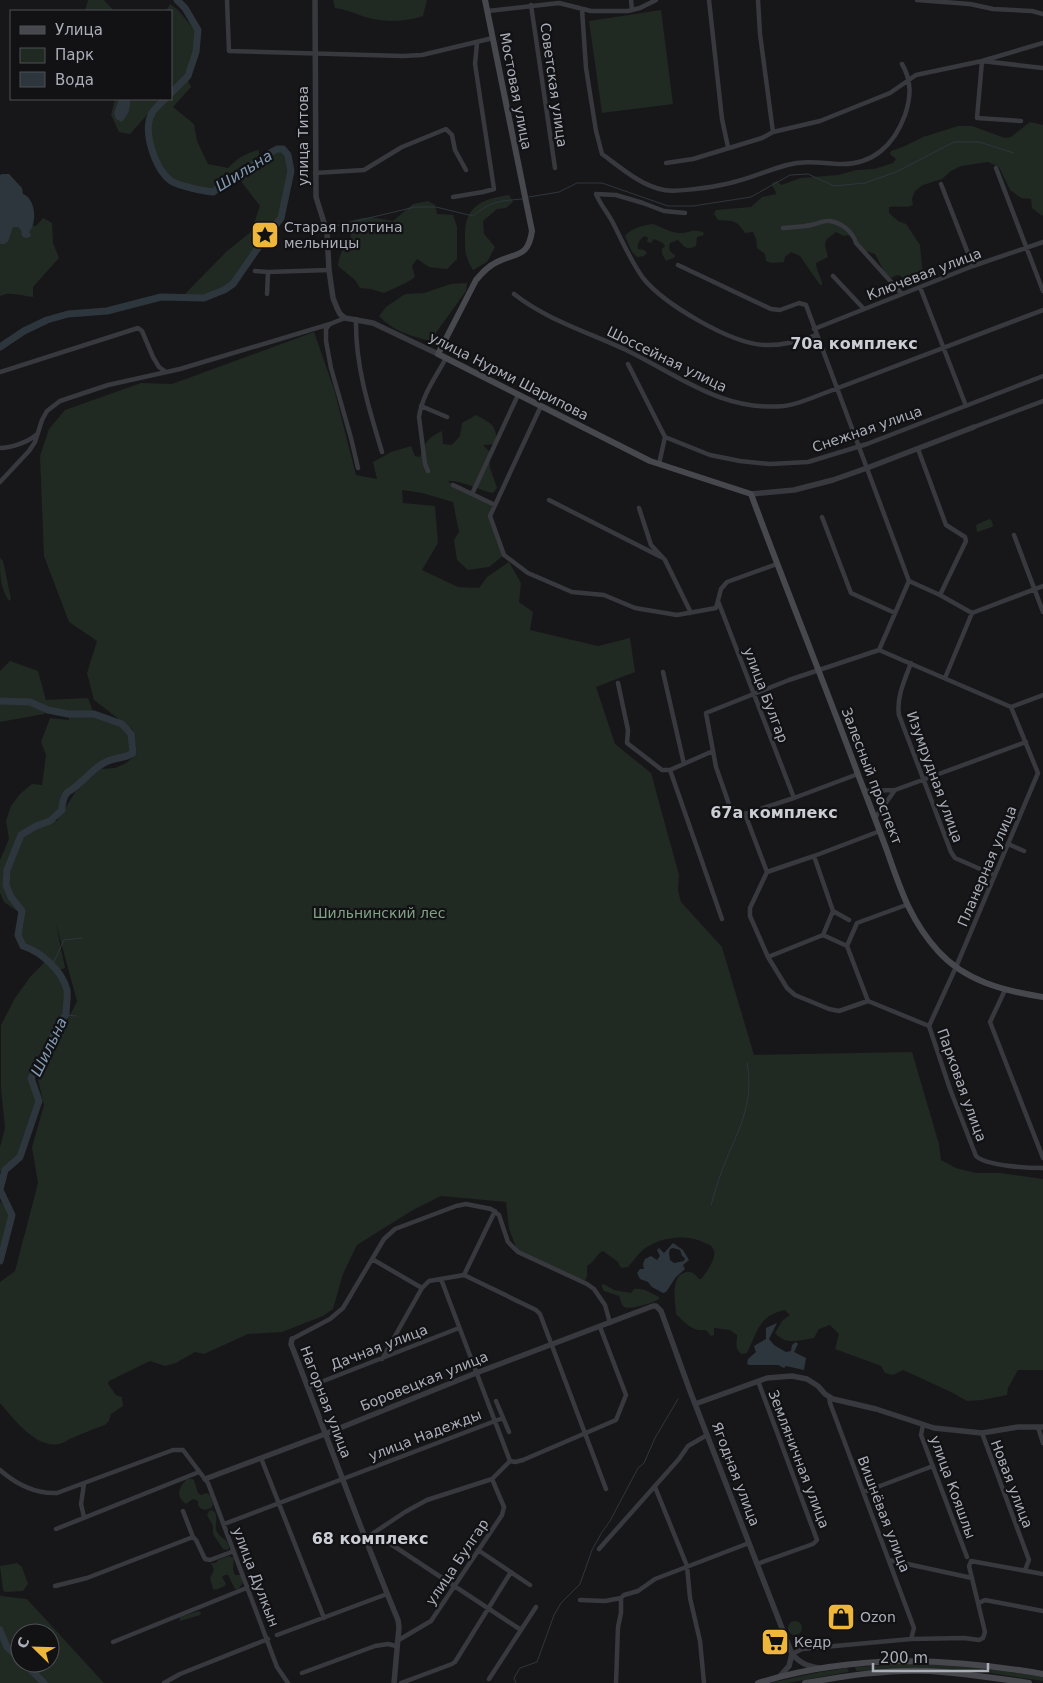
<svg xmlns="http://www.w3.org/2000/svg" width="1043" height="1683" viewBox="0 0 1043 1683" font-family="'DejaVu Sans',sans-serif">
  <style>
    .green { fill: #212923; fill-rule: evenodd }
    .water { fill: #2e363d; fill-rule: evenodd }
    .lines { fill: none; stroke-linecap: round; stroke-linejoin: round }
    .stream { stroke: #2e363d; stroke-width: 1 }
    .river { stroke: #2e363d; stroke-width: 7 }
    .minor { stroke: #38393e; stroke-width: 4.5 }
    .tertiary { stroke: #38393e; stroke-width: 5.5 }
    .secondary { stroke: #47484e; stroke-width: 6 }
    .labels { text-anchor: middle; stroke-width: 4.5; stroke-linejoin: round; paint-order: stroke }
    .street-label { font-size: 14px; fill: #aaaeb9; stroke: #121214 }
    .poi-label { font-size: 14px; fill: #aaaeb9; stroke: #121214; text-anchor: start }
    .park-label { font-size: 14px; fill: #81a385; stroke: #121214 }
    .water-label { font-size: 15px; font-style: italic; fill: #829ab3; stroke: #121214 }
    .quarter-label { font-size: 16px; font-weight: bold; fill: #cbcdd5; stroke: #121214 }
  </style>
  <rect width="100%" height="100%" fill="#171719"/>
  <!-- green -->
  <path class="green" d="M88,0H104L114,11H85Z
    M333,0H427L423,16C404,22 385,23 365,17C353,13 349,10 335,8Z
    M170,4L178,10L198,34L195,56L185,74L191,87L173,107L194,124L197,141L208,164L228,168C238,158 245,153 259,150V155L240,173C252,165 268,148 283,149L288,155L291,171L281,218L262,242L233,284L224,290L204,298L182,297L227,251L251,232L260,206L237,176L236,180L205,191L177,186L156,167L146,141L147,125L154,107L130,134L119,132L111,115L115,99H171V11H166Z
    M661,10L673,104L602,113L589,21Z
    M1030,122L1043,125V215L1042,216L1032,208L1031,199L1021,198L1010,190L999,167L988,162L961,166L951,171L942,179L923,185L915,191L912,199L913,205C905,209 897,205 889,207V213L898,221L906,224L920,245L923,276L920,280L911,284L905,283L901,276L897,275L891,278L885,273L875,254L866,251L848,235L844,236L836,232L826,240L825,245L828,257L816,263C816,271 823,280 822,285H820L800,256L791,252L785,257L784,262L772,263L766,261L765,254L757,248L756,239L753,232L745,233C735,218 733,222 718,220L714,214L716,210L751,207L762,197L776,194L775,190L772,186V183L777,181L781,185L801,178L838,175L856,170L874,169L893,163L896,159L890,154L891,151L905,146L923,137L958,126H972L1005,138L1011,137Z
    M509,195L513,202L506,208L497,209L483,221L484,234L495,247L487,262L473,270C465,257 465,251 465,237C464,206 482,199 509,195Z
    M428,201L435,205L437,214L453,215L457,227V259L447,269L429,267L417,259L412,266L415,277L406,283L384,293L371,289L360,288L355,280L338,266C339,255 344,245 351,237L347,222C365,216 374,217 393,221L413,204Z
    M43,218L52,223L53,243L59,258L33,287V297C21,296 12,291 0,296V229L15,224L36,226Z
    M653,224C661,227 673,234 682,233C691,232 692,229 703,232L704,235L697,237L696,246C686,251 685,247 678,240L670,243C668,250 670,252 675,255V257L666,261L662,254V249L665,246L663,243L654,239L651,243L647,242L648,238L645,236C640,239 637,243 638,249L644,250L647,253L644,256L637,257L632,252L625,236C631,228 643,225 653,224Z
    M467,283L466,291L430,341C410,336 393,331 379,316L386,307L405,294L424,293L451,284Z
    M314,332L334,389L356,475L377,479L373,462L391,452L411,446L415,456L420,457C425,443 428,437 442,431L443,444L452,445L460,436L462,423L476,415C493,424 496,425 497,444L483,445L489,451L490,468L497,488L493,493C478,490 462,480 448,481L454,486L495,505L490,516L504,555L489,567L468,570L457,560L454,540L459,532L453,502L422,493L402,490L403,503L435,506L438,543L422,570L458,587L479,588L487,577L509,562L521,583L519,602L533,612L530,630L598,646L630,638L635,672L596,687L615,744L651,773L679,875L678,890L681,902L722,947L754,1055L912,1052L939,1144L941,1160L956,1168L976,1173H1000L1043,1179V1370H1018L1008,1388L1007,1395L982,1400L967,1401L951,1392L903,1370L893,1375L885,1373L881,1366L835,1349L839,1334L830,1325L819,1329L814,1338C799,1340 787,1346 775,1333L782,1321L790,1315L785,1310C758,1316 758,1331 747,1353L742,1354C734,1350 737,1343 737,1335L730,1330L714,1328V1335L711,1336L706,1330C693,1332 685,1323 676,1314C676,1303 669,1276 686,1272C692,1271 695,1274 699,1279H701C706,1273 716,1260 714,1251C712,1245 708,1244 703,1242C685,1234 663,1237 647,1247C639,1252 634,1260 628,1267L621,1268L618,1262L603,1251C596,1254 596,1261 587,1266V1276L585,1281L517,1250L509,1229L506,1202L441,1196L413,1210L357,1245L343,1274L333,1309L323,1316L282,1332L248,1334L204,1354L195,1352L176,1363L165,1366L150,1361L109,1381L108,1384L116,1395L122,1397L123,1406L111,1414L109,1421L105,1425C94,1429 83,1433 72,1438C69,1439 65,1442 62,1443C38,1452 13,1418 0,1403V1282L15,1271L38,1183L32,1147L44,1105L38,1080L77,1001L56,924L65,968L57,971L67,990L66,1015L58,1024L46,1053L31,1078L39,1101L20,1157L0,1172V1147L5,1128L1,1088V1025L15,998L31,976L46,961L36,951L23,946L18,935L22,911H17L4,902L0,893V860L9,839L6,821L11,806L20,794L32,784L42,785L46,755L41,742L50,718L69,720L68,714L48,710L44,714L0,722V671L10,661L38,671L46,700L88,698L94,714L122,724L131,734L133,753L125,758L108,761L96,768L90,775L67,792L62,802V810L51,821H57L76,791L100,769L115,768L126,763L137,754L133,730L94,700L87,673L97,641L69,622L44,556L40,456L49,429L65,410L141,383L172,384Z
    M989,519L991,520L993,525L992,527L977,532L976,525Z
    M0,558L3,561L11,599L9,601C0,588 0,574 0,558Z
    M0,1201L12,1215L0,1261Z
    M602,1284C607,1285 610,1288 614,1290C619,1291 626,1292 631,1293L634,1289C645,1288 650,1293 659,1297V1299C654,1303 630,1310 624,1307C621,1305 621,1300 619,1296L604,1291L602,1287Z
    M187,1479H192L194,1480L198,1493L201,1495L207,1493L211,1496L213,1505L211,1508L205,1510L200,1508L198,1505V1501L193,1499L186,1504C175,1497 179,1487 187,1479Z
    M212,1510L215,1512C218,1519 215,1523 216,1529C218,1539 228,1536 229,1549L227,1550L223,1549L213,1534V1526L207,1515L209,1511Z
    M229,1556L234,1558L233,1569L235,1575H242C245,1581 242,1585 238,1589H235L228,1575H225L222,1577L226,1584L225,1586L215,1590L213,1589L210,1578L214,1570L211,1563H216L218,1560Z
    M17,1563L22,1567L28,1584L23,1591L5,1592L3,1590L0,1566Z
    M0,1595L1,1596L27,1599L104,1683H0ZM20,1633H50V1663H20Z
    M199,1611L201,1613L200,1615L180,1621V1617Z
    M788 1628a7 7 0 1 1 14 0a7 7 0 1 1-14 0Z
    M925,1663L984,1667V1672L925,1668L856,1671L855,1667Z
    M847,1668L849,1671L848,1672L787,1683H770L820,1672Z
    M991,1669L1043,1677V1681L990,1673Z"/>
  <!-- water -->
  <path class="water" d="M119,99H130C131,108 128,115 122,122L116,119L114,113Z
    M2,174H9L22,188L23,194C35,198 38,222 29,232L31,235L30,237L25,238L22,236L21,230L18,227H13C9,235 11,245 0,244V175Z
    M673,1243L683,1250L689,1260L683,1265L685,1269L676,1277L666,1292L663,1293L652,1287L648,1282L640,1279L637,1273L640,1269H644L643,1264L645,1259L651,1256L657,1260L660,1256L657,1250L659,1248L664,1253ZM673,1248L680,1250L682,1256L685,1258L684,1261L674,1263L670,1260L669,1253L670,1249Z
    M777,1323L769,1339L774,1345L786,1352L791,1351L792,1345L796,1342L798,1344L794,1352L806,1358L804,1370L786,1366L784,1368L778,1365H750L747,1364L748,1359L756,1352L754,1346L766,1339V1328Z"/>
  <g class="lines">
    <!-- stream -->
    <path class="stream" d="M529,197L559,192L577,183H602L668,206H693L751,197L790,175L808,174L834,186L865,183L896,172L954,142H979L1014,153
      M331,227L415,207H436L473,216C491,201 500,201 522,199
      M52,966L64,940L82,938
      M66,1015L76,1016
      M711,1205C715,1193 718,1180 723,1168C737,1131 755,1105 747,1063
      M516,1683L514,1678L520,1668L537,1662L554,1615L561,1603L580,1584L592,1550L602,1532L610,1521L638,1468L644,1463L655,1438L678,1399"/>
    <!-- river -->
    <path class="river" d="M171,93L188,76L196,52L198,30L185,8L177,0
      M0,347L24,331L47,320L68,314L107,311L161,297L204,298L224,290L233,284L262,242L281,218L291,171L288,155L283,149H277L270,153L213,192C203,191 179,186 171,181C155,169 142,131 152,113C155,108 161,103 165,99
      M0,701L30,702L48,710L68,714H94L122,724L131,734L133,753C124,759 115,757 106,762C94,767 86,779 75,787C72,790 68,791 66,794C63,799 62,804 62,810L50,821L36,826L21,835L7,870L6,885L11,897L22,911L18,935L23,946C41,952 62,970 67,990C68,998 66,1007 66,1015L58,1024L46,1053L31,1078L39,1101L20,1157L5,1170L0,1189
      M0,1190L12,1215L0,1261
      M0,1630L7,1647L20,1659
      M24,1663L44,1683"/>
    <!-- minor -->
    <path class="minor" d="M227,0L229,51L403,56L422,55L493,38
      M631,0L632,10
      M709,0L722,119L728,147
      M758,0L760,34L773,132
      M917,0L970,4L993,9L1032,11L1043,14
      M531,5L555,168
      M582,9L586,68L596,131L602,154C620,167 641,186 664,190C674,192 685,190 695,189C703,188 713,187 721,185C744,181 765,171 787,165C805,160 821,163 840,164C873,165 894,145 905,115C911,97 912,81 902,64
      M488,11L559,3L591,11H628L640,8L656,0
      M1021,121L977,118L982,61L1043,68
      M666,163L693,159L762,138L773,132L820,121L890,93L916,75L982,61L1043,43
      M996,168L1043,291
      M315,173L364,170L402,147L446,129L452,135L455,150L466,170
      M941,184L973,266
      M453,197L483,192L494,189L475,64L477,43
      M685,213L664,211L643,203L616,195L596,194C600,204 607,212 612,221C622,240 630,260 643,278C664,304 731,344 765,345C783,346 800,340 817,335
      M783,228C792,227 802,227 811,225C817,224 824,220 830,221C842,223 853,232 856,243L902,294
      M678,265L771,309L780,310L799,303L806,305L909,581L879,650
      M255,271L268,272L329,270
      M833,276L864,309
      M920,287L966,406
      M267,294L268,272
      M514,294C547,320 588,332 626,350C678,375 722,412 784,406C792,405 801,402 809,399L1043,310
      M356,319C355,365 369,409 382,452
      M329,325L326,329V341L331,368L351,438L358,468
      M814,329L973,266L1043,242
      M628,364L665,437L659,464
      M0,372L138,328L142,331L153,357L159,367L166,372
      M421,406L447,417
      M541,406L490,516L504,555L528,573L572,592L604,595L635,608L677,615L716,608L721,589L727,582L777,564
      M974,427L1043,401
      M665,437L710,455L740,461L770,464L808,462L867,444L1043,376
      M0,448C11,448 28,442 36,435
      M918,449L946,525L965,537L966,541L940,595
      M428,471L425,464L419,417C422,395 436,377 446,358
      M0,482L29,451L35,442L42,420L47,411L60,401L108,385L180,369L330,324L345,318
      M453,485L472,494
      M549,500L661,557
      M495,505L472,494L518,395
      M639,508L651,545L665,560L691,613
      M822,517L851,593L895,613
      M1014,535L1043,612
      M909,581L940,595L972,613L945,678
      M718,601L794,798
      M972,613L1043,586
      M879,650L1011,707
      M911,663C905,679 896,698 899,715L951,852L955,858L994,875
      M663,672L684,764
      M618,683L628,730L627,743L662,770H670L713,751
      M1011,707L1038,773
      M1011,707L1043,695
      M670,770L722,919
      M1038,773L956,967L929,1026L950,1089L976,1156C986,1166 1028,1168 1043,1168
      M865,791L895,790
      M745,814L794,798L858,774
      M875,818L895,790L1026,742
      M1008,844L1024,851
      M814,856L833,911
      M767,872L814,856L880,831
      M849,920L833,911L823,935L847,946L857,923L906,905
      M847,946L868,1001
      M768,957L823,935
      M1005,990L990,1022L1043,1158
      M868,1001L839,1011L829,1009L795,995L787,988L768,957L750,916V908L767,872L745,814L730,807L716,767L706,713L789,680L879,650
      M868,1001L929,1026
      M372,1259L422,1288
      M464,1275L495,1211
      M441,1279L510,1461
      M292,1339L330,1319L343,1308L384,1239L395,1229L456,1206L466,1204L491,1209L499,1215L508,1242L518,1252L587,1284L594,1289L605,1305L610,1323
      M382,1359L422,1288L429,1281L464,1275L536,1310L540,1314L606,1489
      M308,1387L459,1328
      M829,1397L830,1403L914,1628L911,1639
      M496,1401L509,1432
      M923,1425L921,1435L967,1557
      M1038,1427L1043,1443
      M982,1433L1029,1560L1025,1570
      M261,1458L324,1618
      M0,1470C16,1484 35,1494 57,1493L173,1450H183L208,1483L277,1667L288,1683
      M655,1487L687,1566L690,1598L700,1641L704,1683
      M864,1492L933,1466
      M183,1511L193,1537L196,1540L205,1559L210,1560L234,1551
      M84,1517L81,1504L84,1484
      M224,1524L503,1418
      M56,1529L199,1472
      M374,1533L521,1630
      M366,1538L405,1512L427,1500L492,1479L510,1461L515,1462L523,1460L616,1420L626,1395L600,1327
      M599,1549L679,1459L688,1446L707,1435
      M478,1550L530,1585
      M889,1560L972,1578
      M757,1564L813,1544L817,1540L758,1381
      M55,1586L87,1578L193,1537
      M580,1600L605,1601L621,1598L624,1595L638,1591L655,1579L749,1543
      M979,1603L985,1600L1043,1611
      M277,1635L387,1594
      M397,1641L431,1621L502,1515L504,1507L492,1479
      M113,1642L249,1587
      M792,1654L802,1649L911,1639L964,1638L979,1640L983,1638L985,1632L969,1566L971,1561L1043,1574
      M302,1673L375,1646L388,1644L396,1646
      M489,1679L536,1607
      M164,1683L180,1674L268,1639
      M401,1683L452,1664L455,1662L511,1572
      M616,1683L618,1627L621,1613V1598"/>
    <!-- tertiary -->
    <path class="tertiary" d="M315,0L316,197L327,232L329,270L333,298L337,308L340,314L345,318L373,323L438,354
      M751,494L794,490L833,480L867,468L974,427
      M292,1339L291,1344C327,1436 360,1529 398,1620L399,1627L394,1683
      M695,1404L767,1378L792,1376L807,1379L818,1386L825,1394L833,1399L876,1409L934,1428L982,1433L1018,1427H1043
      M205,1479L325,1434L476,1373L653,1306H656L661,1311L690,1391L792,1654C800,1663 807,1666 819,1668
      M780,1676L789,1666L792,1654"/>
    <!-- secondary -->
    <path class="secondary" d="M485,0L532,231C528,258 517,252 497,262C488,266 482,273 476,280L438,354L650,461L751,494C786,589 824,682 859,777C868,800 877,824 886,848C900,887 909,919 938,951C965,981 1004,991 1043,997
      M758,1683C852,1654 946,1657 1043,1674
      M805,1683C846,1676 887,1669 929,1671C962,1673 995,1678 1029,1683"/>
  </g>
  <!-- icons -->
  <defs>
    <g id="sight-square" transform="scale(1.4375)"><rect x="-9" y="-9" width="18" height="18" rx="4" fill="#eeb73b" stroke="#121214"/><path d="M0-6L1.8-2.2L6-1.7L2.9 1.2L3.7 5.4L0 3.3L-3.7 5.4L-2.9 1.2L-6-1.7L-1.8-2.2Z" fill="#111"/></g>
    <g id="shop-square" transform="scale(1.4375)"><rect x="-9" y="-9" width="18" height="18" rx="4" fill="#eeb73b" stroke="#121214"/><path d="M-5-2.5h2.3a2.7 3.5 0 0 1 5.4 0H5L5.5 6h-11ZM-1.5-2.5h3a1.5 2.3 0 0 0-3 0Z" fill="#111"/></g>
    <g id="supermarket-square" transform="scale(1.4375)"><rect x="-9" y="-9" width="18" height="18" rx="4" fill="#eeb73b" stroke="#121214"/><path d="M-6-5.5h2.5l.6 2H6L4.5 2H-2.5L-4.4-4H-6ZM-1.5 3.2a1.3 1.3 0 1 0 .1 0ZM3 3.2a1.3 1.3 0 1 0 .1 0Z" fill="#111"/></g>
  </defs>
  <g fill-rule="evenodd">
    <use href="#sight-square" x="265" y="235"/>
    <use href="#shop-square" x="841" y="1617"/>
    <use href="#supermarket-square" x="775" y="1642"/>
  </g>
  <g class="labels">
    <!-- street labels -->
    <g class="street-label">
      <text transform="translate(554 85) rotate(82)" y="5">Советская улица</text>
      <text transform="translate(516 91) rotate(79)" y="5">Мостовая улица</text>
      <text transform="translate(303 136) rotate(-90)" y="5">улица Титова</text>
      <text transform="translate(924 274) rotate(-21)" y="5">Ключевая улица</text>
      <text transform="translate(667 359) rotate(26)" y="5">Шоссейная улица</text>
      <text transform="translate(509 376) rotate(27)" y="5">улица Нурми Шарипова</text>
      <text transform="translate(867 429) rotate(-19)" y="5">Снежная улица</text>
      <text transform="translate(766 695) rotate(69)" y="5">улица Булгар</text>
      <text transform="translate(872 776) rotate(69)" y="5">Залесный проспект</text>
      <text transform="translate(935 777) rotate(70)" y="5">Изумрудная улица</text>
      <text transform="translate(987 866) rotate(-67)" y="5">Планерная улица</text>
      <text transform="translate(962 1085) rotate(70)" y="5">Парковая улица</text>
      <text transform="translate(379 1347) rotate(-21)" y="5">Дачная улица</text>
      <text transform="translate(424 1381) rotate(-22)" y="5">Боровецкая улица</text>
      <text transform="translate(326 1402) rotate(69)" y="5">Нагорная улица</text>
      <text transform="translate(425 1435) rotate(-21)" y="5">улица Надежды</text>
      <text transform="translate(799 1459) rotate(69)" y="5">Земляничная улица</text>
      <text transform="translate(736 1474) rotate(69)" y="5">Ягодная улица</text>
      <text transform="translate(1012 1484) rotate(69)" y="5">Новая улица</text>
      <text transform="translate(953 1487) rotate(70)" y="5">улица Кояшлы</text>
      <text transform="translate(884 1514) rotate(69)" y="5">Вишнёвая улица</text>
      <text transform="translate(457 1562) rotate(-56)" y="5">улица Булгар</text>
      <text transform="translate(256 1577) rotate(69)" y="5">улица Дулкын</text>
    </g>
    <!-- poi labels -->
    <g class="poi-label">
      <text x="284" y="232">Старая плотина<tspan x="284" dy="16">мельницы</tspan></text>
      <text x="860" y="1622">Ozon</text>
      <text x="794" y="1647">Кедр</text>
    </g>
    <!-- park labels -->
    <g class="park-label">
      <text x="379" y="918">Шильнинский лес</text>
    </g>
    <!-- water labels -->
    <g class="water-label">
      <text transform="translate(244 171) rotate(-32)" y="5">Шильна</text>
      <text transform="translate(49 1047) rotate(-64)" y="5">Шильна</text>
    </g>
    <!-- quarter labels -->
    <g class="quarter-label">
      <text x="854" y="349">70а комплекс</text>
      <text x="774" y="818">67а комплекс</text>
      <text x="370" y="1544">68 комплекс</text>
    </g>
  </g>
  <!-- legend -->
  <rect x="10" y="10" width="162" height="90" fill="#121214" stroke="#4f5056"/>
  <rect x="20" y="26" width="25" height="8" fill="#47484e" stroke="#4f5056"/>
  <text x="55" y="35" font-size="15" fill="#aaaeb9">Улица</text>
  <rect x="20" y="48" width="25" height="15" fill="#212923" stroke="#4f5056"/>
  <text x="55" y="60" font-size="15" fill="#aaaeb9">Парк</text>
  <rect x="20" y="72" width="25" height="15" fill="#2e363d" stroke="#4f5056"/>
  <text x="55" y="85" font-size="15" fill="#aaaeb9">Вода</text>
  <!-- north arrow -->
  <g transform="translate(35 1648) rotate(293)"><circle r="24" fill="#121214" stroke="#4f5056"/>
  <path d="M0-4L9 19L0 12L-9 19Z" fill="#eeb73b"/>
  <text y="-8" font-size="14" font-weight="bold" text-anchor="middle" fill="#aaaeb9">С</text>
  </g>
  <!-- scale -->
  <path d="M873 1663v8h115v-8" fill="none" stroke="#aaaeb9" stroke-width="2.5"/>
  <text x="880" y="1663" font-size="15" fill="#aaaeb9" stroke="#121214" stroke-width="4" paint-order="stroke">200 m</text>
</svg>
